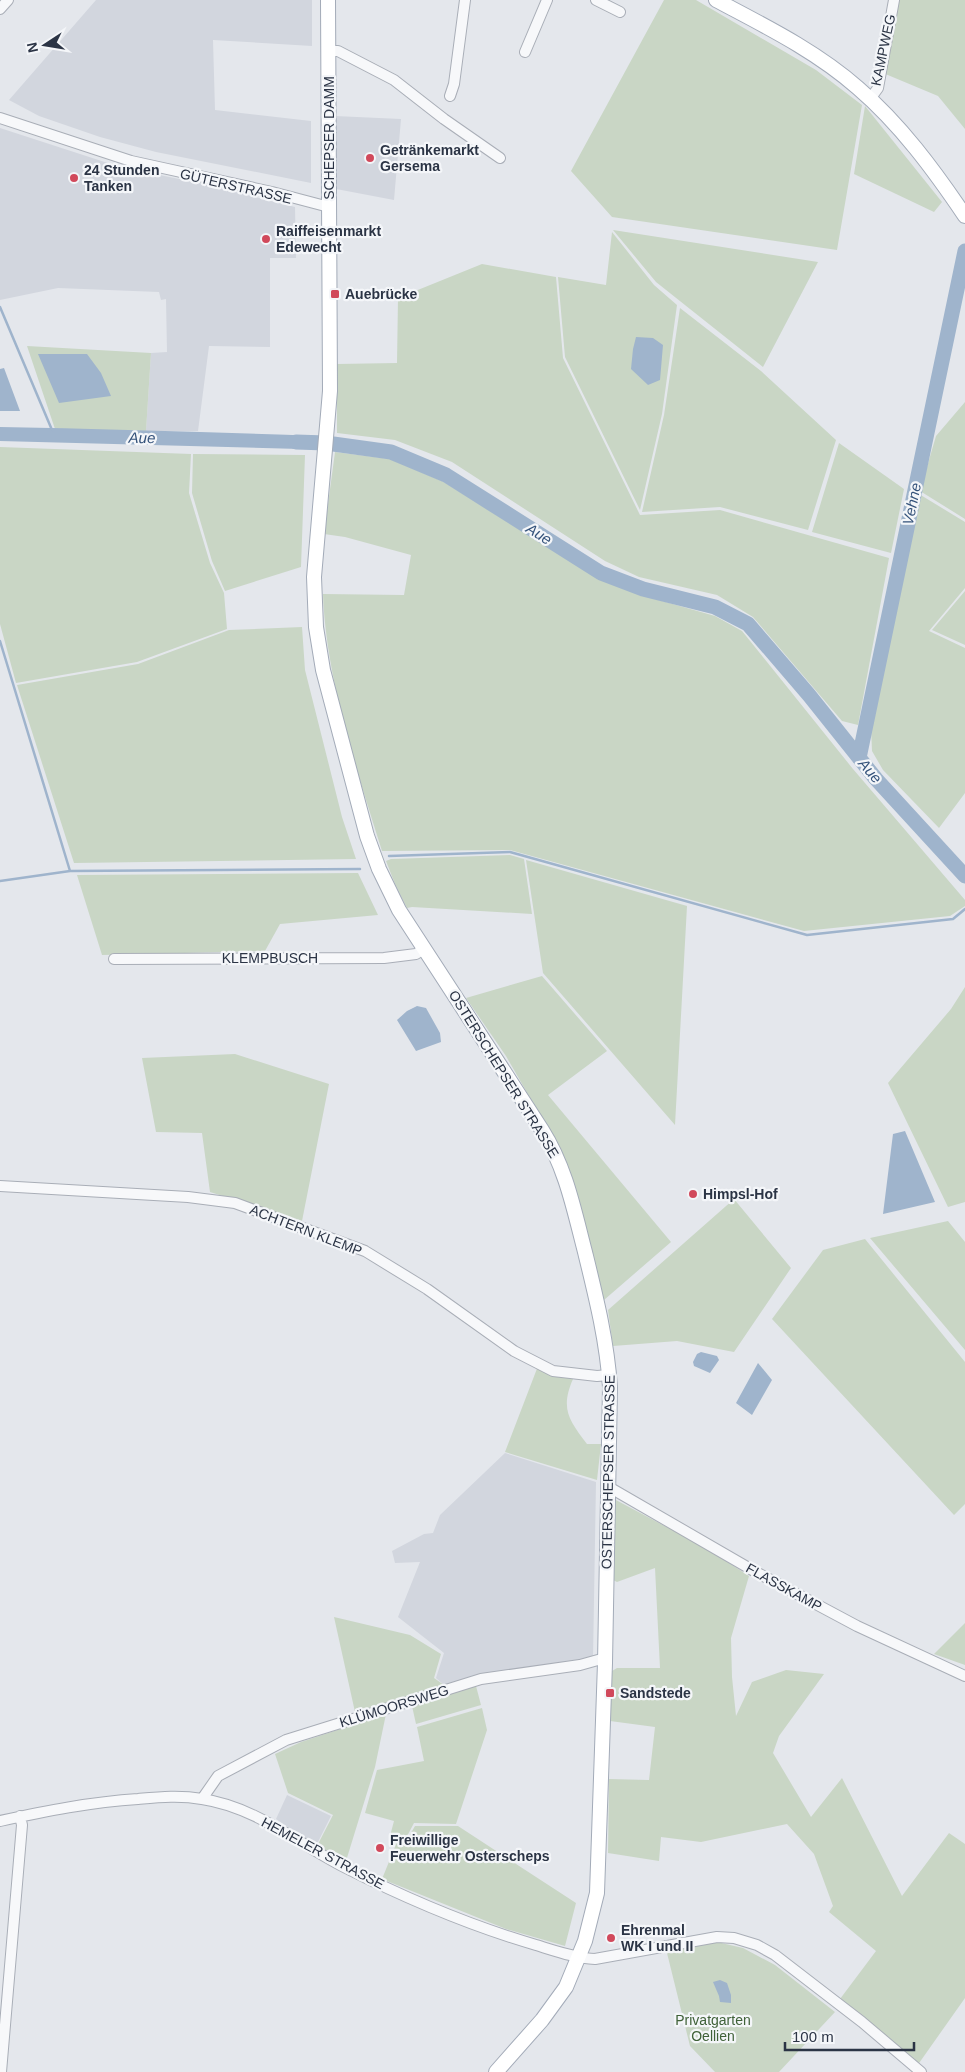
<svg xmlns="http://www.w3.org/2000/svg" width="965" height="2072" viewBox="0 0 965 2072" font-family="Helvetica,sans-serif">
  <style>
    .built { fill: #d2d6de }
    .green { fill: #c9d6c5 }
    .water { fill: #9fb4cc }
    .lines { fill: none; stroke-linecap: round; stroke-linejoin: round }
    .stream { stroke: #9fb4cc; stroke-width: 2.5 }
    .river { stroke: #9fb4cc; stroke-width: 15 }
    .minor-casing { stroke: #a9aeb7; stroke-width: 12 }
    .major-casing { stroke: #a3abb8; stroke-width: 16 }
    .minor { stroke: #f7f8fa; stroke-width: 10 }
    .major { stroke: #fff; stroke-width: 14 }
    .poi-dot { fill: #d1495b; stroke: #f4f6f9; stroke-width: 2 }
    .labels { text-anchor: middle; stroke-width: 4.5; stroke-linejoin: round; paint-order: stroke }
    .street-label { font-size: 14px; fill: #2b3445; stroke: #f4f6f9 }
    .poi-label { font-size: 14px; font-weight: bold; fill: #2b3445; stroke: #f4f6f9; text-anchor: start }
    .park-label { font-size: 14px; fill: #3f6138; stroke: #f4f6f9 }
    .water-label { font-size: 15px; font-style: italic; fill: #34527a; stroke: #f4f6f9 }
  </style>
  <rect width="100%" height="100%" fill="#e4e7ec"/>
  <!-- built -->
  <path class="built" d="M96,0H312V46L213,40L215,110L311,121V183L156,152L100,137L39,116L9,100Z
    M335,116L401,119L394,200L331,188Z
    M0,128L120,167L204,184L295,207L296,258H270V347L209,346L198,431H146L151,353L167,352L166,299L161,300L159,292L58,288L0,300Z
    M505,1453L596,1482L593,1659L512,1671L444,1685L436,1678L444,1653L398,1617L420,1562L395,1563L392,1551L424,1534L433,1533L440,1515Z
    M287,1795L331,1816L316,1846L276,1819Z"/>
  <!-- green -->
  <path class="green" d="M664,0H696L816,70L862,105L837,250L612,217L571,171Z
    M897,0H965V129L938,96L883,73Z
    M865,106L942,202L934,212L854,174Z
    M613,230L818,262L763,367L656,282Z
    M612,232L654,285L677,305L662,414L640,510L565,357L558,277L606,285Z
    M482,264L556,277L563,358L640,515L720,510L889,558L858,725L842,721L753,617L717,595L639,577L605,561L452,462L395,440L337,433V364L397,363L398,298Z
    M680,308L761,371L836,440L808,530L720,507L642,512L664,415Z
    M27,346L151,353L146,431L55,429Z
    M965,402V519L920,491L936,436Z
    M839,443L904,489L891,553L812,532Z
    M0,447L191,454L189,493L210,563L224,593L227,629L137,662L16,683L0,624Z
    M335,452L390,459L444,482L595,577L641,595L715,616L742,631L853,769L965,900V906L950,916L804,931L510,850L382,851C357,771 326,679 323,594L404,595L411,555L345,537L324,534Z
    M193,454L305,455L301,567L225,591L212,561L192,493Z
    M919,494L965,522V588L929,631L965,648V793L939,828L883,770L872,751L871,728Z
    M965,591V645L932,630Z
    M302,627L305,670L342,817L356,859L74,863L17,685L138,664L229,630Z
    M510,855L524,859L532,914L412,907L407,908L395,884L386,861L391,859Z
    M526,860L687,906L675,1125L543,973Z
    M358,873L378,915L280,924L265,951L102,955L77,875Z
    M542,976L607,1051L548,1095L671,1242L604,1300L577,1195L553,1138L506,1056L466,998Z
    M965,987V1202L948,1207L888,1083L951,1009Z
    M235,1054L329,1084L302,1221L210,1192L202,1133L156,1132L142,1058Z
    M734,1199L791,1268L734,1352L677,1341L613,1346L608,1310Z
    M948,1221L965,1242V1350L870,1238Z
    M865,1239L965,1362V1504L954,1515L772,1319L823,1250Z
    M538,1366L553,1374L573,1379C560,1409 569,1420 587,1444H601L597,1480L505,1452Z
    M614,1499L704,1547L749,1576L731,1638L732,1677L736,1716L752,1682L786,1670L824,1674L779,1736L773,1753L811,1817L842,1778L902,1896L949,1833L965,1844V1998L917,2066L840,1999L876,1951L829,1912L833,1906L814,1854L787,1824L701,1842L661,1837L659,1861L608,1853L609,1779L649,1780L655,1727L610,1721L612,1671L617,1668H660L655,1568L617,1582L613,1580Z
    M334,1617L410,1635L441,1654L434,1678L444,1685L355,1712Z
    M965,1623V1665L934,1654Z
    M476,1686L481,1705L416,1724L412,1706Z
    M482,1708L487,1730L456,1824L414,1823L404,1842L390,1836L394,1821L365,1813L377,1770L424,1761L417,1727Z
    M386,1714L375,1767L346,1861L317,1846L333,1815L288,1793L275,1754L301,1742Z
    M415,1826H458L576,1903L565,1946L506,1929L382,1879L397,1842L404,1845Z
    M717,1942L743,1948L775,1965L835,2012L779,2072H715L690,2046L666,1949Z"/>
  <!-- water -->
  <path class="water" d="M636,337L653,338L663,345L660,380L648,385L631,369L633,349Z
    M38,354H87L101,373L111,396L59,403Z
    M4,368L20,411H0V369Z
    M0,427C106,429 212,432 318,436L317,446H308L300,449L0,441Z
    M417,1006L426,1008L440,1033L441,1042L416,1051L397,1020L407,1011Z
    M905,1131L935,1202L883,1214L893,1134Z
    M701,1352L717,1356L719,1360L710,1373L694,1366L693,1362L697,1354Z
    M758,1363L772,1380L752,1415L736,1403Z
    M720,1980L727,1983L731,1995V2003L720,2002L719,1996L713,1982Z"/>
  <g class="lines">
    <!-- stream -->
    <path class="stream" d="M0,307L52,430
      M0,641L70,871L0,881
      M389,856L510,852L807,935L953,919L965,909
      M70,871L360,869"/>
    <!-- river -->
    <path class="river" d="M296,442L326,443L391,452L446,475L601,573L643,589L715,607L748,624L809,695L876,779L965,876
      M859,758L965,251"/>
    <!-- minor casing -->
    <g class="minor-casing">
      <path id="minor" d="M596,0L620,12
        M0,9L8,0
        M329,51H338L394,80L444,119L500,158
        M525,52L547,0
        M450,96L454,84L465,0
        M870,99L878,88L894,0
        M0,118L131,161L272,192L329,207
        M114,959L384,958L416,954L424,949
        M0,1186L188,1197L235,1203L365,1251L427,1289L514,1351L553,1371L597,1376L609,1375
        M608,1489L614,1490L754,1571L857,1626L965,1676
        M202,1799L218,1776L286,1740L481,1679L580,1665L605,1658
        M0,1821C46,1811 91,1802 138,1799C160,1797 180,1795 202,1799C256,1807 297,1843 344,1867C405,1898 471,1926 536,1945C556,1951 575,1958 595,1959L717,1937L734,1938L757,1945L775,1955L862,2022L921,2072
        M1,2072L22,1825L20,1816"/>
    </g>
    <!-- major casing -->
    <g class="major-casing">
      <path id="major" d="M328,0L330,391L314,577L316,627L323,670L367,836L379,869L399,910L542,1130C566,1168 574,1210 585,1252C596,1297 607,1341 610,1387L605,1663L597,1893L585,1941L566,1987L542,2020L496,2072
        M716,0C765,26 816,51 858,88C900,124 934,170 965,216"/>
    </g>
    <!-- minor -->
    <use href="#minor" class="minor"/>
    <!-- major -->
    <use href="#major" class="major"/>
  </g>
  <!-- markers -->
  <g class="poi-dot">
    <circle cx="370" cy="158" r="5"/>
    <circle cx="74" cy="178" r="5"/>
    <circle cx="266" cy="239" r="5"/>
    <rect x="330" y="289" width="10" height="10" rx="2.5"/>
    <circle cx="693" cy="1194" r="5"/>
    <rect x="605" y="1688" width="10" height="10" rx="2.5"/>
    <circle cx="380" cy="1848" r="5"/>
    <circle cx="611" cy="1938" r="5"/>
  </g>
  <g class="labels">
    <!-- street labels -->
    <g class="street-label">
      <text transform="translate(883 50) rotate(-78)" y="5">KAMPWEG</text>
      <text transform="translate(329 138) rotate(-90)" y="5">SCHEPSER DAMM</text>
      <text transform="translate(236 186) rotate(13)" y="5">GÜTERSTRASSE</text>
      <text x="270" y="963">KLEMPBUSCH</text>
      <text transform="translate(504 1074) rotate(58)" y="5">OSTERSCHEPSER STRASSE</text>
      <text transform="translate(306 1230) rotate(21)" y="5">ACHTERN KLEMP</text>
      <text transform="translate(608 1472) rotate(-89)" y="5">OSTERSCHEPSER STRASSE</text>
      <text transform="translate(784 1587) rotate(29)" y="5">FLASSKAMP</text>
      <text transform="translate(394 1706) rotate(-17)" y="5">KLÜMOORSWEG</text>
      <text transform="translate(323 1853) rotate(28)" y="5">HEMELER STRASSE</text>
    </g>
    <!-- poi labels -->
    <g class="poi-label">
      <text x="380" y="155">Getränkemarkt<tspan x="380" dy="16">Gersema</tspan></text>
      <text x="84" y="175">24 Stunden<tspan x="84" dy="16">Tanken</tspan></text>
      <text x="276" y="236">Raiffeisenmarkt<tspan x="276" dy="16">Edewecht</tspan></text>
      <text x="345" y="299">Auebrücke</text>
      <text x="703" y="1199">Himpsl-Hof</text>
      <text x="620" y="1698">Sandstede</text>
      <text x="390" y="1845">Freiwillige<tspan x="390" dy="16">Feuerwehr Osterscheps</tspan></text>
      <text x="621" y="1935">Ehrenmal<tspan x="621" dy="16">WK I und II</tspan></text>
    </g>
    <!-- park labels -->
    <g class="park-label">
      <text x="713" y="2025">Privatgarten<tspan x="713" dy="16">Oellien</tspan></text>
    </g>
    <!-- water labels -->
    <g class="water-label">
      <text transform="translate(142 438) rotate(1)" y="5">Aue</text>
      <text transform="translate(912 504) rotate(-78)" y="5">Vehne</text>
      <text transform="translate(539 534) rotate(32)" y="5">Aue</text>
      <text transform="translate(870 771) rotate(50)" y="5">Aue</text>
    </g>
  </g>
  <!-- north arrow -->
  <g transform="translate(45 45) rotate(258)" stroke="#f4f6f9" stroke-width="4" paint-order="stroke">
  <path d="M0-4L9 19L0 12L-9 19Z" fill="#2b3445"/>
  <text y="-8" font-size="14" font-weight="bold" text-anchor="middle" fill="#2b3445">N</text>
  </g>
  <!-- scale -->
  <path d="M785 2042v8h129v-8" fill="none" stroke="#2b3445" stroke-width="2.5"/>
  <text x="792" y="2042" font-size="15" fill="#2b3445" stroke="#f4f6f9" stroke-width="4" paint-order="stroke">100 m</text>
</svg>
